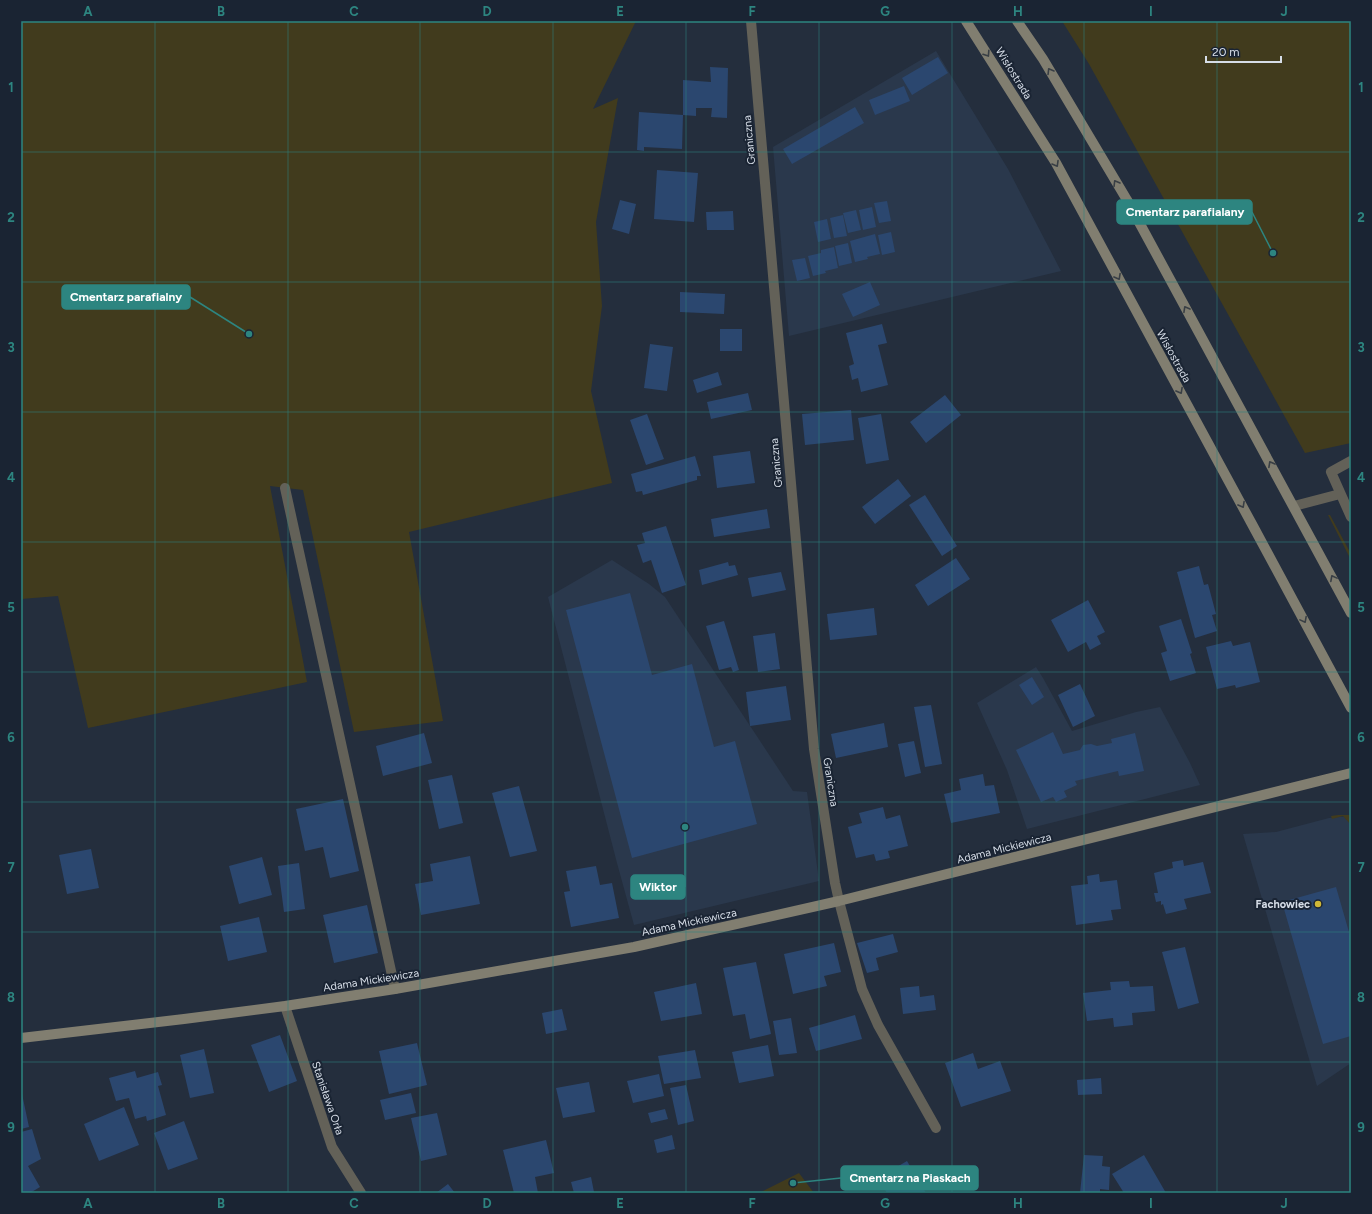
<svg xmlns="http://www.w3.org/2000/svg" width="1372" height="1214" viewBox="0 0 1372 1214" font-family="Figtree,sans-serif">
  <style>
    .built { fill: #2a384c }
    .green { fill: #413b1d }
    .building { fill: #2b476f }
    .lines { fill: none; stroke-linecap: round; stroke-linejoin: round }
    .lane { stroke: #636158; stroke-width: 10 }
    .street { stroke: #636158; stroke-width: 10 }
    .secondary { stroke: #817e70; stroke-width: 10 }
    .oneway { stroke: #393f45 }
    .grid { fill: none; stroke: #2d8580; stroke-width: 1; stroke-opacity: 0.55 }
    .poi-dot { fill: #cfb837; stroke: #1a2433; stroke-width: 1.5 }
    .labels { text-anchor: middle; stroke-width: 4; stroke-linejoin: round; paint-order: stroke }
    .street-label { font-size: 11px; fill: #d6dde7; stroke: #1a2433 }
    .poi-label { font-size: 11px; font-weight: bold; fill: #d6dde7; stroke: #1a2433; text-anchor: end }
    .leader { fill: none; stroke: #2d8580; stroke-width: 1.5 }
    .callout-dot { fill: #2d8580; stroke: #1a2433; stroke-width: 1.5 }
    .callout { fill: #2d8580; stroke: #2d8580; stroke-width: 1.5 }
    .callout-label { font-size: 12px; text-anchor: middle; font-weight: bold; fill: #fff }
    .neatline { fill: none; stroke: #2d8580; stroke-width: 1.5 }
    .grid-label { font-size: 13px; text-anchor: middle; font-weight: bold; fill: #2d8580 }
  </style>
  <rect width="100%" height="100%" fill="#242e3d"/>
  <!-- built -->
  <path class="built" d="M936,51L1008,169L1061,271L789,336L773,147Z
    M612,560L649,584L665,597L793,791L807,792L819,881L634,925L617,863L548,597Z
    M1036,667L1043,678L1072,731L1136,712L1160,707L1190,763L1200,785L1027,829L1007,770L977,703Z
    M1349,816L1351,817V1063L1317,1086L1243,834L1276,832L1329,818Z"/>
  <!-- green -->
  <path class="green" d="M21,21H636L593,109L618,98L596,222L602,306L591,391L612,483L409,532L443,721L354,732L303,490L270,486L307,682L88,728L58,596L21,599Z
    M1062,21H1351V443L1305,453L1089,64Z
    M1328,515H1330L1351,554V560Z
    M1338,815H1351V825L1343,816L1332,819L1331,816Z
    M799,1173L814,1193H759Z"/>
  <!-- building -->
  <path class="building" d="M938,57L948,73L912,95L902,78Z
    M710,67L728,68L727,118L711,117L712,108H696V116L683,115V80L711,82Z
    M904,86L910,101L875,115L869,100Z
    M855,107L864,123L792,164L783,149Z
    M639,112L683,115L682,149L644,147V151L637,150Z
    M657,170L698,173L694,222L654,219Z
    M620,200L636,204L629,234L612,229Z
    M887,201L891,221L879,223L874,203Z
    M872,207L876,227L863,230L859,210Z
    M856,210L861,230L848,233L843,213Z
    M733,211L734,230H707L706,212Z
    M843,215L847,236L834,238L830,218Z
    M827,219L831,239L818,242L814,222Z
    M891,232L895,252L882,255L878,235Z
    M875,234L880,254L867,257L868,259L855,262L850,241Z
    M848,243L852,263L839,266L835,246Z
    M834,247L838,268L825,271L826,273L813,276L808,256L821,253V250Z
    M805,258L810,278L797,281L792,260Z
    M870,282L880,305L853,317L842,294Z
    M680,292L725,294L724,314L680,312Z
    M882,324L887,343L878,345L888,385L861,392L858,378L852,380L849,366L854,364L846,333Z
    M720,329H742V351H720Z
    M650,344L673,347L667,391L644,388Z
    M718,372L722,385L697,393L693,380Z
    M748,393L752,410L711,419L707,402Z
    M945,395L961,415L926,443L910,422Z
    M851,410L854,440L805,445L802,414Z
    M647,414L664,459L646,465L630,420Z
    M881,414L889,460L866,464L858,418Z
    M750,451L755,483L717,488L713,456Z
    M695,456L701,476H697V480L643,495L642,491L636,492L631,474Z
    M898,479L911,496L875,524L862,507Z
    M925,495L957,546L942,556L909,505Z
    M767,509L770,528L714,537L711,519Z
    M666,526L686,585L662,593L651,560L643,563L637,545L645,543L642,533Z
    M956,558L970,579L928,606L915,585Z
    M728,562L729,566L735,565L738,575L702,585L699,570Z
    M1199,566L1204,585L1208,584L1216,614L1212,615L1217,631L1195,638L1177,572Z
    M781,572L786,590L752,597L748,578Z
    M630,593L652,675L692,664L714,747L735,741L757,824L632,858L566,610Z
    M1088,600L1105,632L1097,636L1101,644L1090,650L1086,642L1068,652L1051,620Z
    M874,608L877,635L830,640L827,614Z
    M1181,619L1192,653L1190,654L1196,673L1170,681L1161,653L1167,651L1159,626Z
    M724,621L739,670L733,672L731,667L719,670L706,626Z
    M775,633L780,669L758,672L753,636Z
    M1231,641L1233,646L1250,642L1260,682L1236,688L1235,685L1217,689L1206,647Z
    M1032,677L1044,697L1032,705L1019,685Z
    M1080,684L1095,716L1073,727L1058,695Z
    M786,686L791,720L750,726L746,692Z
    M931,705L942,764L925,767L914,707Z
    M884,723L888,747L836,758L831,734Z
    M1053,732L1063,754L1080,750L1083,745L1091,744L1097,746L1112,743L1111,739L1135,733L1144,771L1119,776L1118,771L1075,781L1077,785L1064,791L1067,797L1056,802L1053,797L1041,802L1016,750Z
    M424,733L432,763L383,776L376,746Z
    M914,741L921,773L905,777L898,744Z
    M983,774L985,786L994,785L1000,813L951,823L944,794L961,790L959,779Z
    M452,775L463,823L439,829L428,780Z
    M519,786L537,851L510,857L492,793Z
    M343,799L359,871L330,878L323,847L305,851L296,809Z
    M883,807L886,819L900,815L908,846L888,851L890,858L876,861L874,854L856,858L848,827L862,823L859,813Z
    M91,849L99,888L67,894L59,855Z
    M470,856L480,904L421,915L415,884L433,881L430,864Z
    M262,857L272,895L239,904L229,866Z
    M1183,860L1184,866L1203,862L1211,893L1184,899L1187,909L1166,914L1163,904L1161,905V901L1156,902L1154,893H1158L1154,873L1173,868L1172,862Z
    M299,863L305,909L284,912L278,866Z
    M596,866L600,885L612,883L619,918L571,927L564,892L570,891L566,871Z
    M1099,874L1100,882L1117,880L1121,909L1111,910L1113,920L1076,925L1071,886L1088,884L1087,876Z
    M1336,887L1351,939V1036L1323,1044L1282,902Z
    M367,905L378,953L334,963L323,915Z
    M259,917L267,952L228,961L220,926Z
    M893,934L898,952L876,958L879,970L867,973L857,943Z
    M834,943L841,972L824,976L827,986L793,994L784,954Z
    M1185,947L1199,1003L1178,1009L1162,952Z
    M756,962L771,1034L750,1039L745,1014L733,1016L723,968Z
    M1129,981L1130,987L1153,986L1155,1011L1132,1013L1133,1025L1114,1027L1113,1018L1087,1021L1083,993L1111,990L1110,982Z
    M696,983L702,1014L661,1021L654,992Z
    M919,986L920,997L934,995L936,1010L903,1014L900,988Z
    M562,1009L567,1030L546,1034L542,1013Z
    M855,1015L862,1039L816,1051L809,1028Z
    M791,1018L797,1053L779,1055L773,1021Z
    M280,1035L297,1081L269,1092L251,1045Z
    M417,1043L427,1085L389,1094L379,1051Z
    M768,1045L774,1076L739,1083L732,1052Z
    M204,1049L214,1093L190,1098L180,1055Z
    M695,1050L701,1078L664,1084L658,1056Z
    M973,1053L978,1069L1000,1061L1011,1091L961,1107L945,1063Z
    M135,1071L137,1078L158,1072L162,1085L158,1086L166,1115L147,1121L146,1116L135,1119L129,1098L116,1101L109,1078Z
    M659,1074L664,1096L633,1103L627,1081Z
    M1101,1078L1102,1094L1078,1095L1077,1080Z
    M589,1082L595,1112L563,1118L556,1088Z
    M686,1085L694,1121L678,1125L670,1088Z
    M411,1093L416,1113L385,1120L380,1100Z
    M22,1094L29,1127L21,1129V1095Z
    M124,1107L139,1145L99,1161L84,1124Z
    M665,1109L668,1119L651,1123L648,1113Z
    M437,1113L447,1155L421,1161L411,1118Z
    M184,1121L198,1159L168,1170L154,1133Z
    M32,1129L41,1159L28,1166L40,1187L30,1193H21V1132Z
    M672,1135L675,1149L657,1153L654,1140Z
    M546,1140L554,1173L535,1177L538,1193H514L503,1150Z
    M1084,1155L1103,1156L1102,1166L1110,1167L1109,1190L1100,1189V1193H1080Z
    M1144,1155L1166,1193H1124L1112,1174Z
    M907,1161L926,1193H887L878,1178Z
    M591,1177L594,1192L574,1193L571,1182Z
    M448,1184L455,1193H436Z"/>
  <g class="lines">
    <!-- lane -->
    <path class="lane" d="M1351,461L1331,472L1351,517
      M1294,506L1340,494
      M839,901L862,989L878,1025L936,1128"/>
    <!-- street -->
    <path class="street" d="M751,21L814,749L835,883L839,901
      M285,488L395,989
      M285,1006L332,1147L361,1193"/>
    <!-- secondary -->
    <path class="secondary" d="M966,21L1056,163L1253,526L1351,708
      M1017,21L1043,59L1127,200L1351,613
      M21,1038L184,1019L285,1006L395,989L634,947L839,901L1351,773"/>
  </g>
  <!-- one-way arrows -->
  <defs><path id="oneway-chevron" d="M-2-3.5L2.5 0L-2 3.5" fill="none" stroke-width="1.6" stroke-linecap="round" stroke-linejoin="round"/></defs>
  <g class="oneway">
    <use href="#oneway-chevron" transform="translate(987 54) rotate(57)"/>
    <use href="#oneway-chevron" transform="translate(1050 71) rotate(-121)"/>
    <use href="#oneway-chevron" transform="translate(1056 164) rotate(60)"/>
    <use href="#oneway-chevron" transform="translate(1116 183) rotate(-121)"/>
    <use href="#oneway-chevron" transform="translate(1118 277) rotate(61)"/>
    <use href="#oneway-chevron" transform="translate(1186 309) rotate(-119)"/>
    <use href="#oneway-chevron" transform="translate(1180 391) rotate(61)"/>
    <use href="#oneway-chevron" transform="translate(1271 464) rotate(-119)"/>
    <use href="#oneway-chevron" transform="translate(1242 505) rotate(61)"/>
    <use href="#oneway-chevron" transform="translate(1333 578) rotate(-118)"/>
    <use href="#oneway-chevron" transform="translate(1304 620) rotate(62)"/>
  </g>
  <!-- grid -->
  <path class="grid" d="M155,21V1193M288,21V1193M420,21V1193M553,21V1193M686,21V1193M819,21V1193M952,21V1193M1084,21V1193M1217,21V1193M21,152H1351M21,282H1351M21,412H1351M21,542H1351M21,672H1351M21,802H1351M21,932H1351M21,1062H1351"/>
  <!-- markers -->
  <circle class="poi-dot" cx="1318" cy="904" r="4"/>
  <g class="labels">
    <!-- street labels -->
    <g class="street-label">
      <text transform="translate(1014 73) rotate(58)" y="4">Wisłostrada</text>
      <text transform="translate(749 140) rotate(-95)" y="4">Graniczna</text>
      <text transform="translate(1174 356) rotate(61)" y="4">Wisłostrada</text>
      <text transform="translate(776 463) rotate(-95)" y="4">Graniczna</text>
      <text transform="translate(831 782) rotate(81)" y="4">Graniczna</text>
      <text transform="translate(1004 848) rotate(-14)" y="4">Adama Mickiewicza</text>
      <text transform="translate(689 922) rotate(-12)" y="4">Adama Mickiewicza</text>
      <text transform="translate(371 980) rotate(-9)" y="4">Adama Mickiewicza</text>
      <text transform="translate(328 1098) rotate(71)" y="4">Stanisława Orła</text>
    </g>
    <!-- poi labels -->
    <g class="poi-label">
      <text x="1310" y="908">Fachowiec</text>
    </g>
  </g>
  <!-- callouts -->
  <path class="leader" d="M1273 253L1252 212M249 334L190 297M685 827L685 887M793 1183L841 1178"/>
  <g class="callout-dot">
    <circle cx="1273" cy="253" r="4"/>
    <circle cx="249" cy="334" r="4"/>
    <circle cx="685" cy="827" r="4"/>
    <circle cx="793" cy="1183" r="4"/>
  </g>
  <g class="callout">
    <rect x="1117" y="200" width="135" height="24" rx="4"/>
    <rect x="62" y="285" width="128" height="24" rx="4"/>
    <rect x="631" y="875" width="54" height="24" rx="4"/>
    <rect x="841" y="1166" width="137" height="24" rx="4"/>
  </g>
  <g class="callout-label">
    <text x="1185" y="216">Cmentarz parafialany</text>
    <text x="126" y="301">Cmentarz parafialny</text>
    <text x="658" y="891">Wiktor</text>
    <text x="910" y="1182">Cmentarz na Piaskach</text>
  </g>
  <!-- border -->
  <rect width="1372" height="1214" fill="none" stroke="#1a2433" stroke-width="44"/>
  <!-- scale -->
  <path d="M1206 56v6h75v-6" fill="none" stroke="#d6dde7" stroke-width="2"/>
  <text x="1212" y="56" font-size="12" fill="#d6dde7" stroke="#1a2433" stroke-width="3" paint-order="stroke">20 m</text>
  <rect x="22" y="22" width="1328" height="1170" class="neatline"/>
  <g class="grid-label">
    <text x="88" y="16">A</text>
    <text x="221" y="16">B</text>
    <text x="354" y="16">C</text>
    <text x="487" y="16">D</text>
    <text x="620" y="16">E</text>
    <text x="752" y="16">F</text>
    <text x="885" y="16">G</text>
    <text x="1018" y="16">H</text>
    <text x="1151" y="16">I</text>
    <text x="1284" y="16">J</text>
    <text x="11" y="92">1</text>
    <text x="1361" y="92">1</text>
    <text x="11" y="222">2</text>
    <text x="1361" y="222">2</text>
    <text x="11" y="352">3</text>
    <text x="1361" y="352">3</text>
    <text x="11" y="482">4</text>
    <text x="1361" y="482">4</text>
    <text x="11" y="612">5</text>
    <text x="1361" y="612">5</text>
    <text x="11" y="742">6</text>
    <text x="1361" y="742">6</text>
    <text x="11" y="872">7</text>
    <text x="1361" y="872">7</text>
    <text x="11" y="1002">8</text>
    <text x="1361" y="1002">8</text>
    <text x="11" y="1132">9</text>
    <text x="1361" y="1132">9</text>
    <text x="88" y="1208">A</text>
    <text x="221" y="1208">B</text>
    <text x="354" y="1208">C</text>
    <text x="487" y="1208">D</text>
    <text x="620" y="1208">E</text>
    <text x="752" y="1208">F</text>
    <text x="885" y="1208">G</text>
    <text x="1018" y="1208">H</text>
    <text x="1151" y="1208">I</text>
    <text x="1284" y="1208">J</text>
  </g>
</svg>
